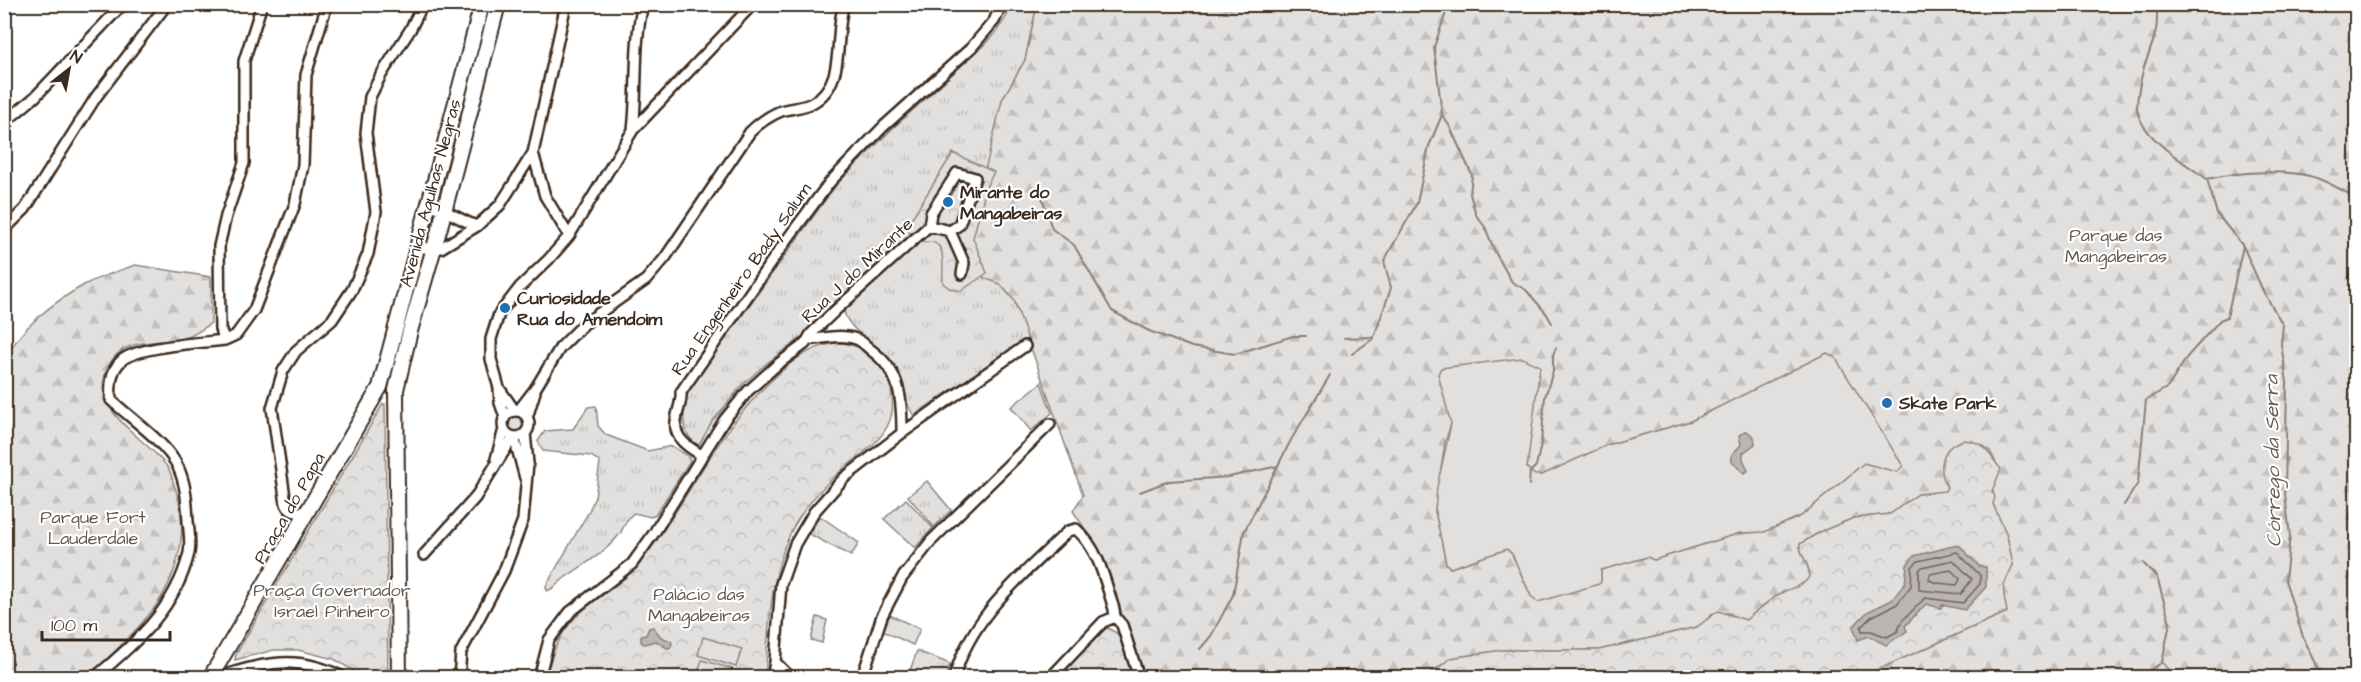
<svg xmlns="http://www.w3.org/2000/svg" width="2361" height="682" viewBox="0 0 2361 682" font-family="'Architects Daughter',sans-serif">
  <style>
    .grass { fill: url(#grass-tufts); stroke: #8e857e; stroke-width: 1.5 }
    .forest { fill: url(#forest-firs); stroke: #8e857e; stroke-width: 1.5; fill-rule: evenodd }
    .park { fill: url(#park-crowns); stroke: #8e857e; stroke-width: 1.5 }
    .pitch { fill: #e2e0de; stroke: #8e857e; stroke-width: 1.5 }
    .water { fill: #bcb6b3; stroke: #887e77; stroke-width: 1.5 }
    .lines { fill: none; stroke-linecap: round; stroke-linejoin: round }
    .shore { stroke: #6f625a; stroke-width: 1.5 }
    .stream { stroke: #887e77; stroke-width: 2 }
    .street-casing { stroke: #3b2a1e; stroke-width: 14 }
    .secondary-casing { stroke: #3b2a1e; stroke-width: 18 }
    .street { stroke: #fff; stroke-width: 9 }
    .secondary { stroke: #fff; stroke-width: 14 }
    .poi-dot { fill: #1f6fb2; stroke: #fff; stroke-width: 2 }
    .labels { text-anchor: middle; stroke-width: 4.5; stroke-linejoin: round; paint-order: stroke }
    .poi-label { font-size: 18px; font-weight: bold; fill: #3b2a1e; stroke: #fff; text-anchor: start }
    .street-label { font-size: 18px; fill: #3b2a1e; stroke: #fff }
    .park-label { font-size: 18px; fill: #65584e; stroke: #fff }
    .water-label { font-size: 20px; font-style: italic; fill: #685b52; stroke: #fff }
  </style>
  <defs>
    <pattern id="grass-tufts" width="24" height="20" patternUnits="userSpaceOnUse" patternTransform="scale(1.5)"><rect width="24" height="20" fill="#e2e0de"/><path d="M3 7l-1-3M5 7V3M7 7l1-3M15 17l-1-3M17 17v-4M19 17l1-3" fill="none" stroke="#c3c0be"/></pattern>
    <pattern id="forest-firs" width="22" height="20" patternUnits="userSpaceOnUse" patternTransform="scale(1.5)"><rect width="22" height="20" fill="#e2e0de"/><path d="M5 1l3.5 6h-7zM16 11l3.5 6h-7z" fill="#c3c0be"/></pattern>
    <pattern id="park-crowns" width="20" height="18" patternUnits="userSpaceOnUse" patternTransform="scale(1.5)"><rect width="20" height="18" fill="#e2e0de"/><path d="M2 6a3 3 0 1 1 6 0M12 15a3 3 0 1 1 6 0" fill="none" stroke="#c3c0be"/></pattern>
  </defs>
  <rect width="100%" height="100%" fill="#fff"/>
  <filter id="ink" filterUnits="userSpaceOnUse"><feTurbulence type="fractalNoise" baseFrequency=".0167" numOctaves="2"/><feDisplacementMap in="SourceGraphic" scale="12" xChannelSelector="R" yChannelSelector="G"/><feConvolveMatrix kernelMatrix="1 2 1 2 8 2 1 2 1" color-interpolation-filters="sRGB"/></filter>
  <g filter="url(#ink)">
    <!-- grass -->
    <path class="grass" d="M1014,5H1037L1025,60L1002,100L1000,284L1014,300L1028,338L914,415C906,409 901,373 890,360C876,342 843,330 843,304L835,301L801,338L767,363L743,384L712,422L699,445C677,435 683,403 691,386L836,185L891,130L980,49L996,32Z
      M1041,383L1052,413L1031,431L1011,407Z
      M596,406L598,426L606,435L648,451L672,446L689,457L690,461L656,514L651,517L634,513C625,518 625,528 618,536C604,554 584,564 566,577C559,582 555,588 547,591L546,586L589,511L595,497L600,462L591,456L543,451L538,441L545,431L573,429L588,407Z
      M927,481L951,510L934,527L908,496Z
      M906,499L933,528L915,548L884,519Z
      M820,516L859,543L851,556L809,534Z
      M917,651L950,664L946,677L908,676Z"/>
    <!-- forest -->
    <path class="forest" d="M1037,5H2356V677H1861L2007,612L2002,592L2006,577L2013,565L2007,536L1993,504L1994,497L1992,486L1996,477L1997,465L1990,451L1981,444L1944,482L1947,487L1945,492L1919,494L1890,514L1854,518L1820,532L1800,544C1799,555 1811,564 1809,576C1808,584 1792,588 1785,591C1771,598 1758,610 1746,620L1738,619L1730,613H1713L1705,622L1697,627L1599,650H1502L1451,658L1425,677H1144L1100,551L1073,511L1083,495L1014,300L1000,284L984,278L969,237L1002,100L1025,60ZM1827,353L1897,472L1864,463L1801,516L1764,532L1740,533L1654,560L1647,557L1601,570V582L1531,596L1512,554L1507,549L1450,568L1446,563L1435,511L1445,442L1451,424L1527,468L1535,476L1543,475L1607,445L1691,421Z
      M135,265L211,277V323C204,328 196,334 188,337C159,346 124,334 108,367C86,411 148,438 168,468C172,474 173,483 176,490C191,538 175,587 142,623C132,634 94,675 82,678C75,679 66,678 59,678C41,678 23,678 5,678L4,361C19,328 55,301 86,284C101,276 119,271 135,265Z"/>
    <!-- park -->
    <path class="park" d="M953,153L994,172L987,185L973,238L987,273L961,291L949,288L943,283C941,262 951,236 917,243L906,227Z
      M835,343C853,342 870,351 881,367C887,375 891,386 892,397C898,437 859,453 834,477C817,493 800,513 790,534C769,580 769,628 765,677L546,678C551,655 559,633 576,617C595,597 621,586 639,564C688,503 713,435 773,379C792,361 807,348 835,343Z
      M383,404H385L388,677H364L334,659L298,650H274L235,660L236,654Z
      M506 424a10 10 0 1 1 20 0a10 10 0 1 1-20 0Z
      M1965,440C1989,443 1987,454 2001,469L1992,491L1995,497L1993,504L2007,536L2013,565C2001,591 2002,584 2007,612L1861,677L1425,678L1451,658L1502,650H1599L1697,627L1718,611L1746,620C1758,610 1771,598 1785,591C1792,588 1808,584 1809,576C1811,564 1799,555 1800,544L1820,532L1854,518L1890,514L1918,494L1945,491L1947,487C1937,467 1941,445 1965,440Z
      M1108,628L1118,634L1134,677L1054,678L1103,630Z
      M278,668L302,670L327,677H240L254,672Z"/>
    <!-- pitch -->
    <path class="pitch" d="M1827,353L1835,357L1903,466L1897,472L1864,463L1801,516L1764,532L1740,533L1654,560L1647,557L1601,570V582L1599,584L1538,602L1531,596L1512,554L1507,549L1450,568L1446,563L1435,511L1437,487L1451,424L1438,374L1441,368L1522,358L1540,366L1527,468L1535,475H1542L1607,445L1691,421Z
      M890,615L920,629L913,645L883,631Z
      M817,617L827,620L822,643L811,640Z
      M703,637L742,649L736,667L698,655Z
      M702,660L732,669L730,677H696Z"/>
    <!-- water -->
    <path class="water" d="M1747,431L1754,437L1755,444L1743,453V459L1748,471L1744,473L1732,462V454L1741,445L1739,435Z
      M1953,546H1960L1979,566L1986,567V587L1965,610L1942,605L1941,608L1926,604L1905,626L1907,631L1886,645L1869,636L1858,640L1853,627L1867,612L1892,600L1905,583L1907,565L1914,556Z
      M653,627L661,637L671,641L672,644L670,648H667L656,641L644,644L641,642V636L646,635L649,628Z"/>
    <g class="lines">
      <!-- shore -->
      <path class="shore" d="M1957,552L1980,575V584L1963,603L1925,598L1901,622L1898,631L1887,637L1871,631H1862L1861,627L1871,617L1897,604L1911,586L1912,567L1918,561Z
        M1953,560L1972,579L1961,594L1919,590V571L1922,567Z
        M1951,570L1960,579L1957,585L1938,583L1929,580L1930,574Z"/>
      <!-- stream -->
      <path class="stream" d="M1449,4L1434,47L1442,115L1449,125L1472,175L1470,194L1476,215L1485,227L1495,252L1512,282L1526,290L1546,313L1552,323
        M2156,4C2160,30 2152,44 2144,67C2141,78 2137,96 2137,108C2139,136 2187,165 2207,179C2236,172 2291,168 2319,179C2332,184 2344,191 2356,198
        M2207,179L2217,214L2243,246L2263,291L2283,325L2281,344L2287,382L2285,494L2290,536L2285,580L2303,637L2323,678
        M1042,197L1052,229L1074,245L1112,311L1149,331L1192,347L1235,354L1293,336H1306
        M1344,338L1374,337L1391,288L1384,261L1417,203L1429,146L1442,115
        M1352,354L1374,338
        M1529,485L1530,472L1536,466L1541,444L1545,397L1553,371V355L1556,348
        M1140,492L1169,481L1229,477L1278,466
        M2124,505L2138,483L2146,400L2168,387L2187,357L2220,320L2227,317L2243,246
        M2143,563L2157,577L2170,623L2162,662L2176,678
        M1200,649L1211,636L1233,595L1244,532L1291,440L1330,375
        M2138,678L2161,663"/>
      <!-- street casing -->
      <g class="street-casing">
        <path id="street" d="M566,4L533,153L545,196L569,236
          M4,123L35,97L123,4
          M633,130C638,88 633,46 643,4
          M957,173L975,178L959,225L950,231L929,226L931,213Z
          M428,204C446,209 459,220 477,226
          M4,230L25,209L96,97L167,4
          M950,231L964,263L962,274
          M417,246L434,250L441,248L477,226L500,205L533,153
          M225,340L220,329L219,246L226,216L244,163V61L262,4
          M809,340C823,338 842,334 856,339C861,340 866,346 871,350C901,372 902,398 902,433
          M499,390L500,403L505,417
          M515,411L499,388L491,359V339L499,314L520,287L549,259L569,236L633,130L753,4
          M518,411L535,389L560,348L584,324L646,280L665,258L750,132C759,123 769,116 781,111C790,108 803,108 812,103C848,83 833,36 844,4
          M503 424a13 13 0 1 1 26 0a13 13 0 1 1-26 0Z
          M527,418L535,392
          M514,437L525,478
          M703,456C690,448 673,439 676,421C677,411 682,403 681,392L783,245L830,182L883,127L971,48L994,21L1002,4
          M496,459L504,429
          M308,511C297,512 291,514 286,504L272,408L283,371L296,351L332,320L352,290L368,254L376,212L366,133L370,97L381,75L410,30L423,4
          M424,555L475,498L513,437
          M775,662L791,678
          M94,678C136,643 176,608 189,553C191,543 189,531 188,521C187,503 186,484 178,467C168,444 130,418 111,400C110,386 110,372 121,361C136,346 202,343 225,340L236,335L254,310L295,204L303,165L306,75L327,4
          M216,678C263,663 298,653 344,678
          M459,678L461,652L504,571L523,520L528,463L525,433
          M539,678L549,640L570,612L632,564L654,533L725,419L748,391L778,364L805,344L811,334L837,309L929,226
          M772,678L775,662L781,584L795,544L814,512L844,478L902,433L1025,346
          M862,678L882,616L902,578L931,541L1050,424
          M954,678C971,615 1024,574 1068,531L1076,529C1099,549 1105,581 1114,609L1115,617L1122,625L1139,678
          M1050,678L1103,622L1115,617"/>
      </g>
      <!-- secondary casing -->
      <g class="secondary-casing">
        <path id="secondary" d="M210,678L380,387L482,4
          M399,678L396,390L410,331L440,227L498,4"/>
      </g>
      <!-- street -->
      <use href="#street" class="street"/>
      <!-- secondary -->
      <use href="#secondary" class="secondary"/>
    </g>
  </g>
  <!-- markers -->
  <g class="poi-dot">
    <circle cx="948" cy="202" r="6"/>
    <circle cx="505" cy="308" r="6"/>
    <circle cx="1887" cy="403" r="6"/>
  </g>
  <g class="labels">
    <!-- poi labels -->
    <g class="poi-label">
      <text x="960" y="198">Mirante do<tspan x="960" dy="21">Mangabeiras</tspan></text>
      <text x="517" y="304">Curiosidade<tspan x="517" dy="21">Rua do Amendoim</tspan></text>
      <text x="1899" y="409">Skate Park</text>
    </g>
    <!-- street labels -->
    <g class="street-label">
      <text transform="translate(430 193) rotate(-75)" y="6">Avenida Agulhas Negras</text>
      <text transform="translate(857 270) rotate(-43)" y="6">Rua J do Mirante</text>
      <text transform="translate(741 279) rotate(-55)" y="6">Rua Engenheiro Bady Salum</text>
      <text transform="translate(289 508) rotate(-60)" y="6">Praça do Papa</text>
    </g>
    <!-- park labels -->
    <g class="park-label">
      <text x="2116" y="241">Parque das<tspan x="2116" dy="21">Mangabeiras</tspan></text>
      <text x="93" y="523">Parque Fort<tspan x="93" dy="21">Lauderdale</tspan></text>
      <text x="332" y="596">Praça Governador<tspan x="332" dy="21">Israel Pinheiro</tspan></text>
      <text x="699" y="600">Palácio das<tspan x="699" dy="21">Mangabeiras</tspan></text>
    </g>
    <!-- water labels -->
    <g class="water-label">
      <text transform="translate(2272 461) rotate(-91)" y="7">Córrego da Serra</text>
    </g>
  </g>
  <!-- margin -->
  <rect width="2361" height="682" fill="none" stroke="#fff" stroke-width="24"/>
  <rect x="12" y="12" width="2337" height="658" fill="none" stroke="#3b2a1e" stroke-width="2" filter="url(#ink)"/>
  <!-- north arrow -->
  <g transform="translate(69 69) rotate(31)" stroke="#ffffff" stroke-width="4.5" paint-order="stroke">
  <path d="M0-4.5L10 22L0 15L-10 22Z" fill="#3b2a1e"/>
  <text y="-9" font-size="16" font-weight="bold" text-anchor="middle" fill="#3b2a1e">N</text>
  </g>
  <!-- scale -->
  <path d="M42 631v9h128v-9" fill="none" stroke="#3b2a1e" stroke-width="3"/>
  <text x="51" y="631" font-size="18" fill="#3b2a1e" stroke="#ffffff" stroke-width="4.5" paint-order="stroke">100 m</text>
</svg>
